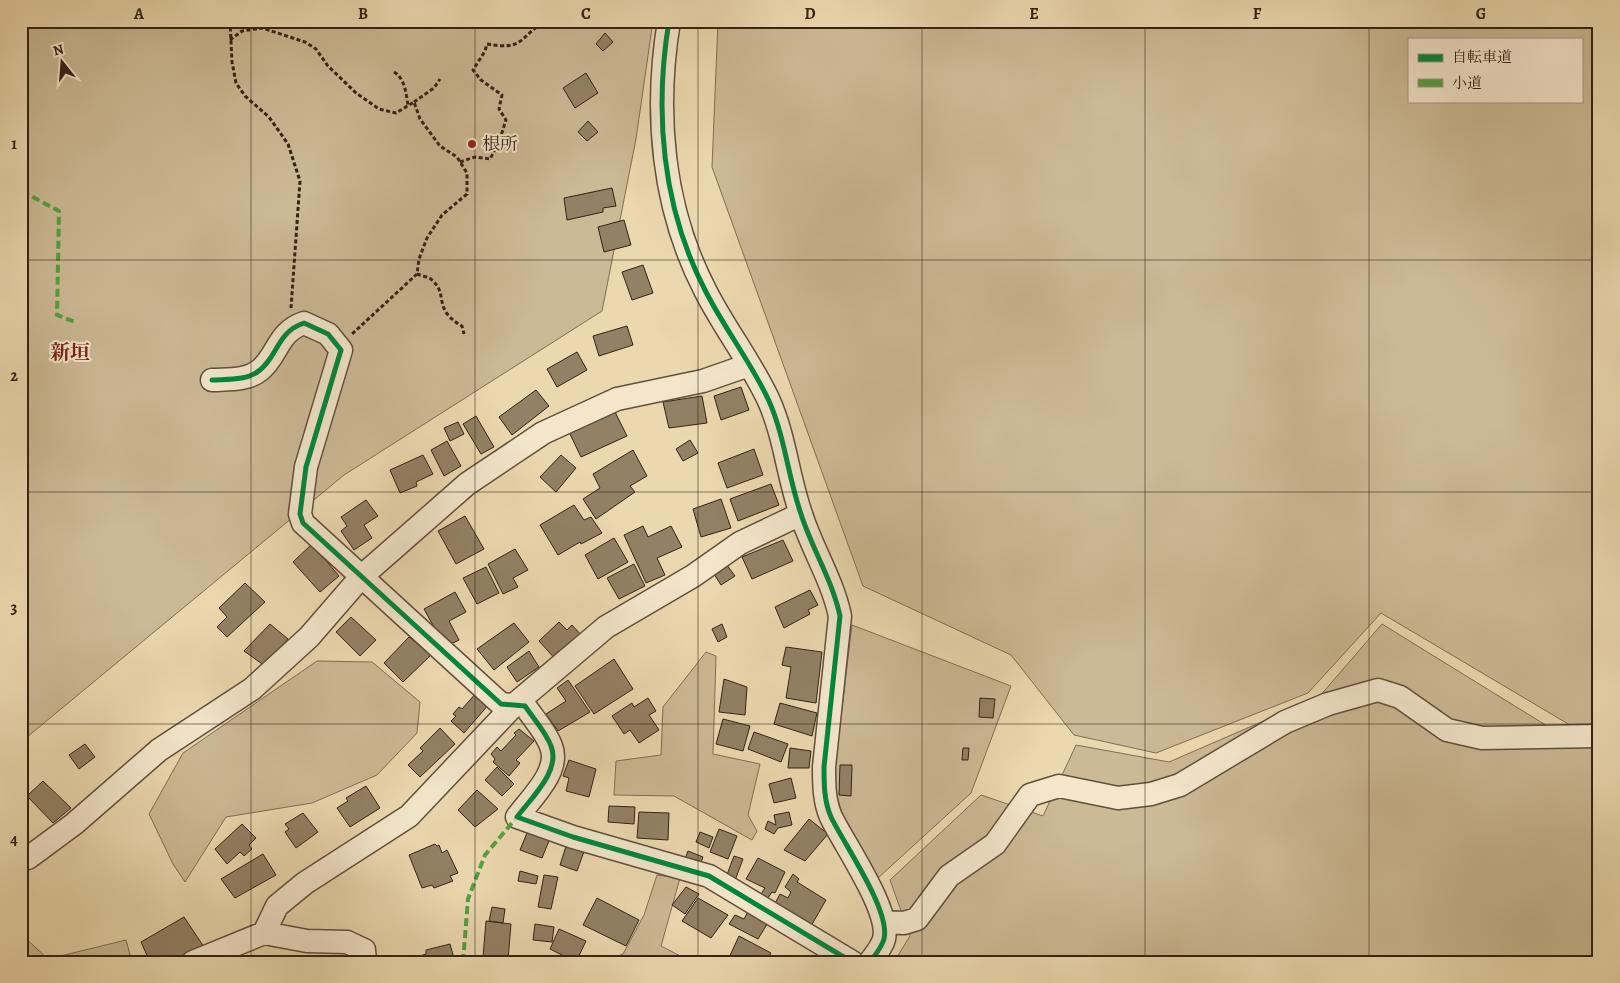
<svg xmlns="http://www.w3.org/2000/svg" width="1620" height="983" viewBox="0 0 1620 983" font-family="Alegreya,'Noto Serif JP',serif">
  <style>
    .green { fill: #ccb995; stroke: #7f6e55; fill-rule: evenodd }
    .building { fill: #938165; stroke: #322315 }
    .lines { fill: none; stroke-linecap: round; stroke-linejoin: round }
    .minor-casing { stroke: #60503c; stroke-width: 25 }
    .path { stroke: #322315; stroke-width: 3; stroke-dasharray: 4 2.5; stroke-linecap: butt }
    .minor { stroke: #f3e6cb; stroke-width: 22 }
    .quiet { stroke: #52a240; stroke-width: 4; stroke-dasharray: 8 4; stroke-linecap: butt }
    .cycleway-casing { stroke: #f3e6cb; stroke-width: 8 }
    .cycleway { stroke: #00873e; stroke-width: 5 }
    .grid { fill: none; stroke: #322315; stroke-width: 1; stroke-opacity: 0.55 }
    .poi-dot { fill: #8f2418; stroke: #f3e6cb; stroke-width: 2 }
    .labels { text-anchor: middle; stroke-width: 4; stroke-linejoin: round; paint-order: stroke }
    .poi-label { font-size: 18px; fill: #322315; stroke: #f3e6cb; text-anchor: start }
    .quarter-label { font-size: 20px; font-weight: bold; fill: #7a1f14; stroke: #f3e6cb }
    .neatline { fill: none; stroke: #322315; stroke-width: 2 }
    .grid-label { font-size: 16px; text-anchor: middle; font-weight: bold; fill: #322315 }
  </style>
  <rect width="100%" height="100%" fill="#ecd8af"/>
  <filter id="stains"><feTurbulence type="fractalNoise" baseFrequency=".004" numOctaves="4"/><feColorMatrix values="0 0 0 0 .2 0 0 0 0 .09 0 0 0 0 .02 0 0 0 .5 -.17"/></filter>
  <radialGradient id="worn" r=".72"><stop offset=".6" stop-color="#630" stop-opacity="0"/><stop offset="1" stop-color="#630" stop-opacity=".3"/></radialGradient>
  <!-- green -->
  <path class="green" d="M21,21H653L636,139L602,311L344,475L21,742Z
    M718,21H1599V731H1580L1381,613L1308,693L1156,753L1074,735L1011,655L863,586L712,167ZM1409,39H1581V101H1409Z
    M1382,624L1578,745L1599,742V962H894L910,936L890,880L981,795L1043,816L1076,745L1169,762L1319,697Z
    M852,625L1011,686L971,793L878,878L846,827L833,783Z
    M706,652L716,656L713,754L760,764L748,815L757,831L752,840L674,796L614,795L616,761L661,755L663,707Z
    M317,661L372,662L420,702L417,733L377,775L312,803L226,817L185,882L173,864L149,814L183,753Z
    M657,875L680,878L661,946L692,962H605L623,954L644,915Z
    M21,934L48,959L126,940L132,962H21Z"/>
  <!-- building -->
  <path class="building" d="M605,33L613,42L603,51L596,44Z
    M586,73L598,93L575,108L563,88Z
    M588,121L598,132L587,141L578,132Z
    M612,188L616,206L603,208V212L567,220L564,198Z
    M624,220L631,245L604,252L598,227Z
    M643,265L653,293L632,300L622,272Z
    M627,326L633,345L599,356L593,336Z
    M577,352L587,370L557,387L547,369Z
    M741,387L749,410L721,420L714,396Z
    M536,390L549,406L512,435L499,417Z
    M702,396L707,423L669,428L663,402Z
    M614,410L627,436L581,457L569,432Z
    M476,416L494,447L481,454L463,424Z
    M458,422L464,434L450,441L444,428Z
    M690,440L698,453L683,461L676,449Z
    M447,441L461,466L444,476L431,450Z
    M754,449L763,475L727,488L718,463Z
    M633,450L647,476L630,486L635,492L596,519L583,499L600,488L593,474Z
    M423,455L433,474L416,482L417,486L400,493L390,470Z
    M561,455L576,468L556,492L540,477Z
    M771,484L779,505L738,521L730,499Z
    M721,499L731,528L701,537L693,509Z
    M366,500L378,516L364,525L372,538L354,550L341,531L347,526L341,517Z
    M574,505L584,520L591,517L602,533L581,544L580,542L558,555L540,525Z
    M465,516L484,549L456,564L438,531Z
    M643,526L648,537L671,526L682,547L657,558L665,575L646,583L624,535Z
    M614,538L628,562L598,579L585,555Z
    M783,540L793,561L752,579L742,557Z
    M312,544L339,576L320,592L293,562Z
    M515,549L528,570L513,578L518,587L503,594L488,564Z
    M634,564L645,586L619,599L607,578Z
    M727,565L735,576L721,585L714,574Z
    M486,567L499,593L477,604L463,578Z
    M245,583L265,602L227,637L217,627L227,617L219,608Z
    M810,590L818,605L808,610L810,614L784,628L775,607Z
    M455,592L466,612L449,621L459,640L445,647L424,609Z
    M351,617L376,640L360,656L336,632Z
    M559,622L567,630L572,625L583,637L557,661L539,641Z
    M514,623L529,642L494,670L477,649Z
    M270,624L288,639L265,666L244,651Z
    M722,624L727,637L718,642L712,629Z
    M409,637L431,655L403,682L384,663Z
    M786,647L822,652L816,703L786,698L791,667L782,665Z
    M529,651L539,667L517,682L507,667Z
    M614,659L633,689L594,714L575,686Z
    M724,679L747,687L745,715L719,712Z
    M568,680L590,712L558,731L546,714L566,701L557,688Z
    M477,692L490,703L464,733L451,721L456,716L453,714L459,707L462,709Z
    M648,698L656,711L649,715L659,730L639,743L630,730L624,734L612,716L632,703L634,707Z
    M980,698L995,699L993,718L979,717Z
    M780,703L817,713L812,736L774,724Z
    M723,719L750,726L743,751L716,744Z
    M440,728L455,744L420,777L408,765L423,751L420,748Z
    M519,729L534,741L516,760L520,763L509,776L493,762L495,759L491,754L497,747L501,751L516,735L514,733Z
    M754,732L788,744L781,762L748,749Z
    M85,744L95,757L79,769L69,755Z
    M790,748L811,751L809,768H788Z
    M963,748H969L968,760H962Z
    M569,760L596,769L589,797L566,791L569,778L563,776Z
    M840,765H852L851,796L839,795Z
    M497,767L514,784L502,796L485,780Z
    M791,778L796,798L774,803L769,784Z
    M43,781L71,808L53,823L27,796Z
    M366,786L380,808L350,827L337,808L348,801L346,798Z
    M477,790L498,809L475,827L458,810Z
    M609,806L635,807L634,824L608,822Z
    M639,812L669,813L668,840L637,838Z
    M789,812L792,825L778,828L774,834L765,829L768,821L776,825L774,815Z
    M303,813L318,832L296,848L285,832L289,829L285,824Z
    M809,819L828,834L805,861L784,850Z
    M242,824L256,838L249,845L252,849L244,856L240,852L227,864L215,849Z
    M529,828L551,836L542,858L520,850Z
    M719,829L737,836L728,859L710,852Z
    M700,832L713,837L709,848L696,842Z
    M568,840L586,846L577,871L560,865Z
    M435,844L437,846L439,845L442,853L447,850L458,873L450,876L453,881L434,888L432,885L422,888L409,855Z
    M688,851L703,857L699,868L685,859Z
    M263,854L276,875L235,898L221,879Z
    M734,856L743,859L734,883L725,880Z
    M758,858L785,872L775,893L772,892L766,901L759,897L765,888L746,879Z
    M520,871L538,876L536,884L518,881Z
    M793,874L799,879L797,882L826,900L811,926L772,909L780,894L788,898L791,892L785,887Z
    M544,875L558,877L551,909L538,907Z
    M686,887L699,894L685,914L672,905Z
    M597,898L639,920L626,946L583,925Z
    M698,898L728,915L711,938L682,921Z
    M492,907L505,909L503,923L489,921Z
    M749,910L769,921L758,939L729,924L735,915L744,919Z
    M184,917L204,947L175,962H150L141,942Z
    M486,921L511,924L508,960L483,957Z
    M535,924L554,927L552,942L533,940Z
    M559,929L586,941L576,962L550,949Z
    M739,936L771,953L766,962H727Z
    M450,944L455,962H415L414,958L426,954V950Z
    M346,956V962H286V958Z"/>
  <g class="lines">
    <!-- minor casing -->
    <g class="minor-casing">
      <path id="minor" d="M669,21C654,112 662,207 705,290C724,328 751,362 769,401C785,437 788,477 801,514C812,549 832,579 840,616L824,767C824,784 824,801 831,817C844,844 891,911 884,939C882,947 875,955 870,962
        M212,380C227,379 247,381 260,370C278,356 277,332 304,323L328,334L341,350L306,467L300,514L303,523L501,704L525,706C533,718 546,732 551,746C561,771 531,798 517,817L573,837L709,876L852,962
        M21,857L28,858L74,824L159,750L252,689L309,637L361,577L467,484L543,433L617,399L703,381L749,365
        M884,922L904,923L917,919L949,876L995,844L1030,795L1059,786L1118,798L1151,794L1180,785L1285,722L1328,704L1378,690L1400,697L1447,730L1482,738L1599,736
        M264,933L277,906L305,883L409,816L515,704L606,627L693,576L740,543L801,514
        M193,962L264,933L307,941L347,942L364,950L365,962"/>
    </g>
    <!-- path -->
    <path class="path" d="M230,21L232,62L236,83L245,96L269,117L288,144L300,181L291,308
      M230,40L242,31L262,28L305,42L316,49L328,66L356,93L379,109L396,113L414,102L420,119L440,146L457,157L467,173V194L442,215L427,238L419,259L417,274L351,335
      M394,72C405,78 406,94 408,105
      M414,102L434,88L440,79
      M460,162L475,157L490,159L499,142L506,120L499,109L502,95L481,80L473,70L485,51L487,44C525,51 518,37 546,21
      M417,274C422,276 429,277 432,280C449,295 432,309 462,326L464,334"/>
    <!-- minor -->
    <use href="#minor" class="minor"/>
    <!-- quiet -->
    <path class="quiet" d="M21,194H27L59,211L57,315L75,322
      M463,962L468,899L485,855L517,817"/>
    <!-- cycleway casing -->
    <g class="cycleway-casing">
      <path id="cycleway" d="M669,21C654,112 662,207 705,290C724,328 751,362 769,401C785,437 788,477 801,514C812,549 832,579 840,616L824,767C824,784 824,801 831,817C844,844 891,911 884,939C882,947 875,955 870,962
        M212,380C227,379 247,381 260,370C278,356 277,332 304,323L328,334L341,350L306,467L300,514L303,523L501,704L525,706C533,718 546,732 551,746C561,771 531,798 517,817L573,837L709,876L852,962"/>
    </g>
    <!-- cycleway -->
    <use href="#cycleway" class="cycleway"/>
  </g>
  <!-- grid -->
  <path class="grid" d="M251,21V962M475,21V962M698,21V962M922,21V962M1145,21V962M1369,21V962M21,260H1599M21,492H1599M21,724H1599"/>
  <!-- markers -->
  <circle class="poi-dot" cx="472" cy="144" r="5"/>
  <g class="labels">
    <!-- poi labels -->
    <g class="poi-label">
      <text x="482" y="150">根所</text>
    </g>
    <!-- quarter labels -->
    <g class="quarter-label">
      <text x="70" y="359">新垣</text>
    </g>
  </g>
  <!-- margin -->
  <rect width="1620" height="983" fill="none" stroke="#ecd8af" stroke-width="55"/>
  <!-- legend -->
  <rect x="1408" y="38" width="175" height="65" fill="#f3e6cb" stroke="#a69882"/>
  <rect x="1418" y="54" width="25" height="8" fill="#00873e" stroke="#a69882"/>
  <text x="1452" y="62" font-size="15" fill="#322315">自転車道</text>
  <rect x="1418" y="79" width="25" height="8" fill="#52a240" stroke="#a69882"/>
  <text x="1452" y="88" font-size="15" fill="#322315">小道</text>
  <!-- north arrow -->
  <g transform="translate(62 62) rotate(343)" stroke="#f3e6cb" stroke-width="4" paint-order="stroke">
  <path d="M0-4L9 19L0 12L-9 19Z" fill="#322315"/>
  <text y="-8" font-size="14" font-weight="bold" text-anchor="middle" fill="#322315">N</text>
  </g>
  <rect x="28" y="28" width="1564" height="928" class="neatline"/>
  <g class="grid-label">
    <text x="139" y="19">A</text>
    <text x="363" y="19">B</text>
    <text x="586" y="19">C</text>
    <text x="810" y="19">D</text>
    <text x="1034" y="19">E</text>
    <text x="1257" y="19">F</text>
    <text x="1481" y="19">G</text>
    <text x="14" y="149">1</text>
    <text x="14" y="381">2</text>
    <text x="14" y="613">3</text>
    <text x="14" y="845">4</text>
  </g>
  <rect width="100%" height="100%" filter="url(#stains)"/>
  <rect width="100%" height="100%" fill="url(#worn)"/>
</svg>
